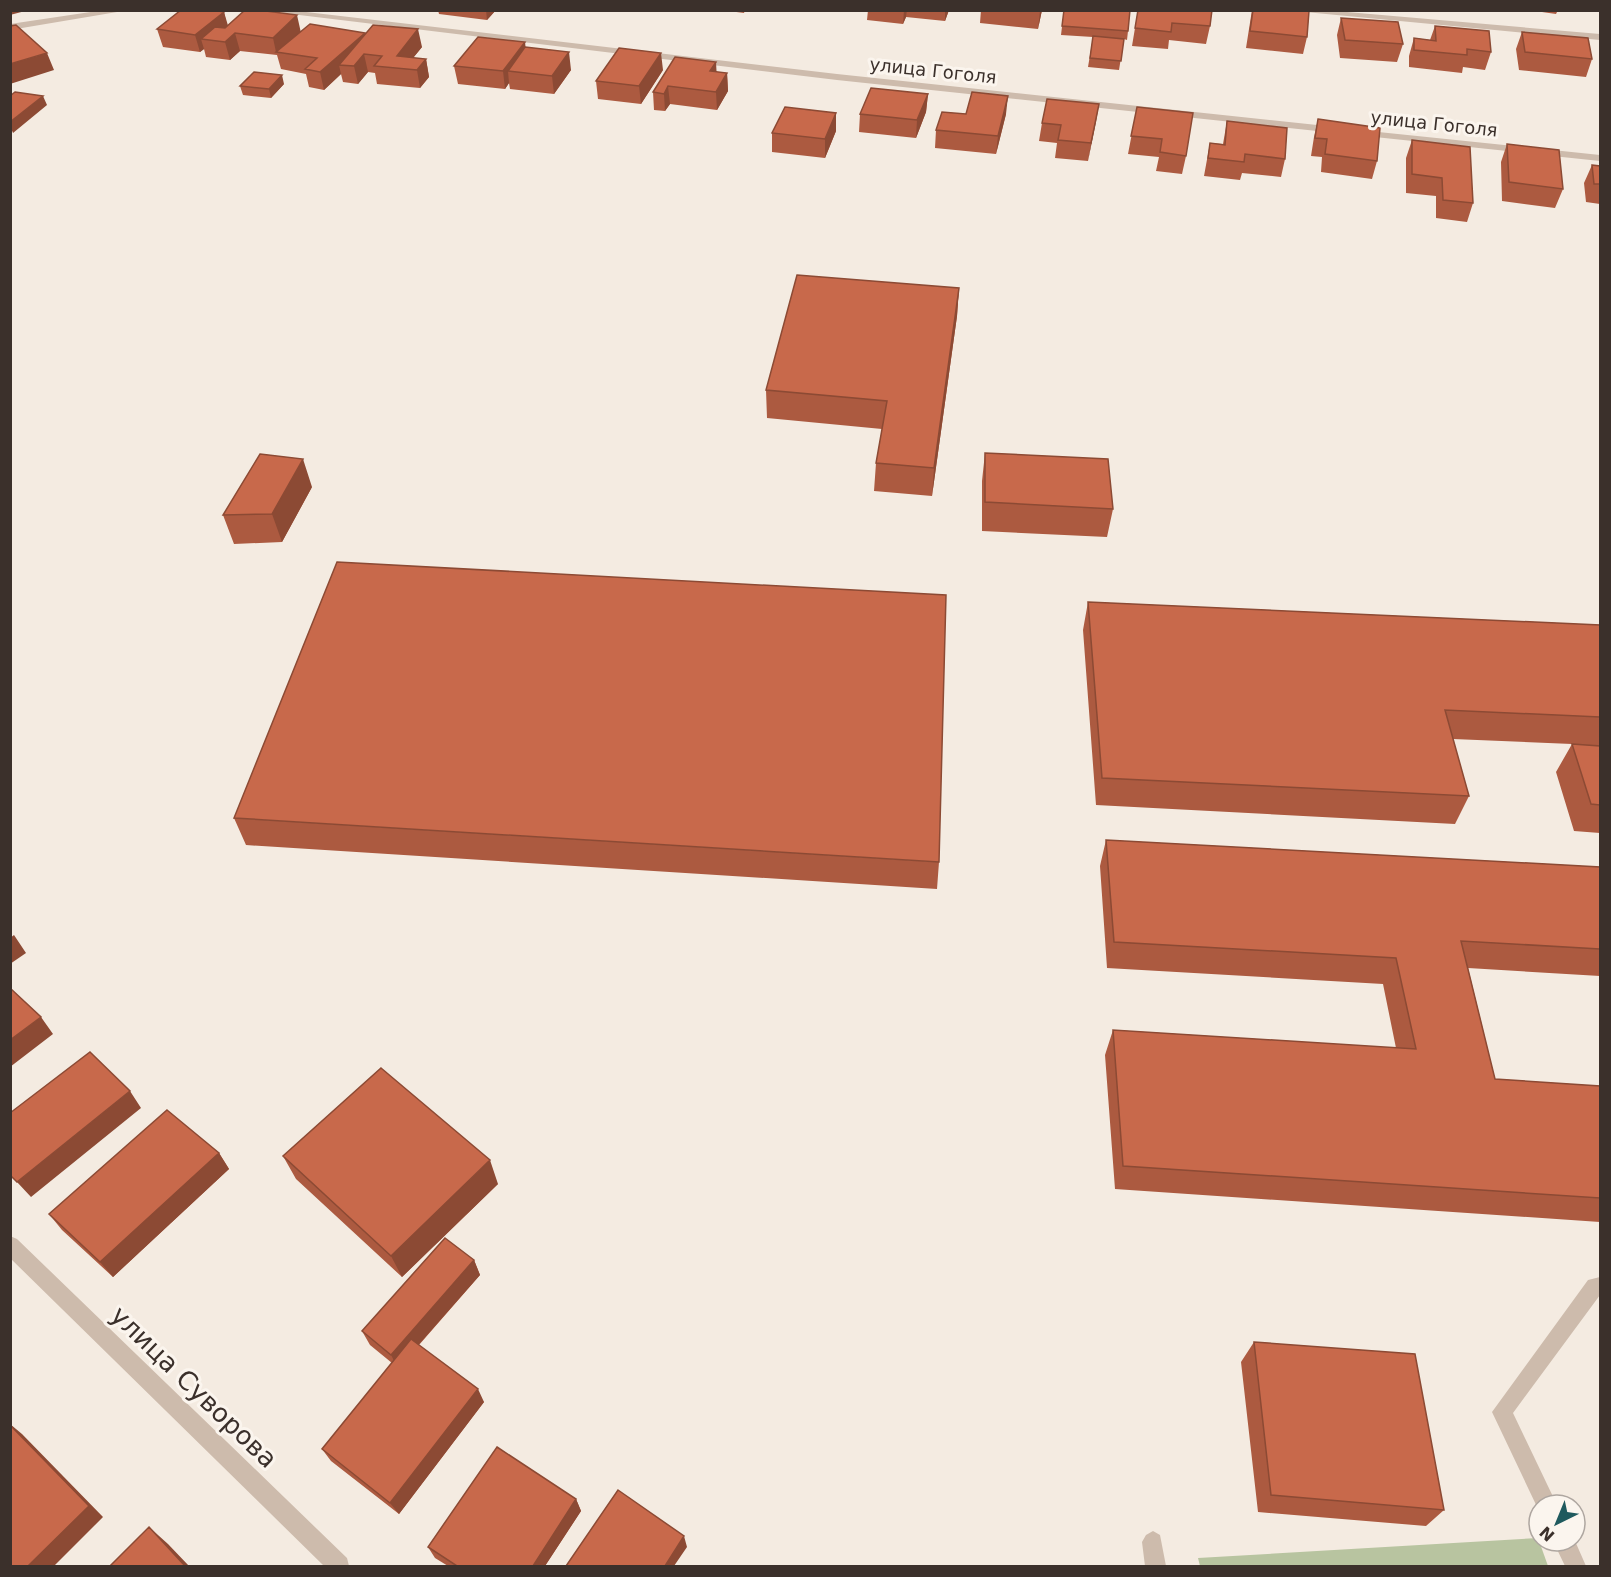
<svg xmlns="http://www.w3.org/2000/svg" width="1611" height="1577" viewBox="0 0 1611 1577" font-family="'DejaVu Sans',sans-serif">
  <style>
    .green { fill: #b8c4a0 }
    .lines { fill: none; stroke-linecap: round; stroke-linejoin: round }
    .lane { fill: #cdbbac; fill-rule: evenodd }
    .street { fill: #cdbbac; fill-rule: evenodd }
    .wall { fill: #ac5a40 }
    .shaded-wall { fill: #8c4a34 }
    .building { fill: #c8694b; stroke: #8c4a34; stroke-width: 1.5 }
    .labels { text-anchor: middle; stroke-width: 6; stroke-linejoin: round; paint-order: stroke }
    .far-street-label { font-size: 18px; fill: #3b302b; stroke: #fbf5ee }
    .near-street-label { font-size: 26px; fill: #3b302b; stroke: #fbf5ee }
  </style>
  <rect width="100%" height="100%" fill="#f4ebe1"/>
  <!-- green -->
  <path class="green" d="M1538,1538L1548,1566H1200L1198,1558Z"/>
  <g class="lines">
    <!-- lane -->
    <path class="lane" d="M1600,1277V1295L1513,1413L1557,1505H1539V1511L1492,1412L1588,1280Z
      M1153,1531L1160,1535L1166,1566H1145L1142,1542L1146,1535Z
      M1553,1541H1575L1586,1566H1565Z"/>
    <!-- street -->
    <path class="street" d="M104,10H129L10,30V24Z
      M258,10H289L837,74L1336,127L1341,130L1336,133L837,80Z
      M1284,10H1324L1600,34V40Z
      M1359,130L1600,155V161L1356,135V131Z
      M10,1236L17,1239L347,1558L349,1566H324L10,1258Z"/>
  </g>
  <!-- wall -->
  <path class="wall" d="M438,10H496L487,20L439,14Z
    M721,10H745L744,13Z
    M868,10H949L945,21L906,17L903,24L867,20Z
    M981,10H1042L1038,29L980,23Z
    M1064,10L1128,31L1127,40L1124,39L1119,70L1088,67L1093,37L1061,35Z
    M1138,10L1210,26L1206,44L1169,40L1168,49L1132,46Z
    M1252,10L1309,11L1307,37L1303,54L1246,48Z
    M1528,10H1558L1556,14Z
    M224,12L227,26L301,31L365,34L422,47L413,58L426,59L429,77L420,88L377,84L375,73L368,72L358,84L343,82L341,74L324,90L309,87L306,74L281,69L277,55L240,51L230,60L206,57L204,49L200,52L163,47L157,29Z
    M1341,18L1403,44L1397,62L1340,58L1337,35Z
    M1435,26L1491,52L1485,70L1463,67L1462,73L1409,67V56L1414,38L1430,40Z
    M1522,32L1592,59L1586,77L1519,70L1516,49Z
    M526,47L571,70L554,94L510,89L509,83L505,89L458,84L454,66Z
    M716,62V72L727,73L728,91L717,110L670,104L665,111L654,110L653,92Z
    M663,70L641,104L598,99L596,81Z
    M284,84L271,98L243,95L240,86Z
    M928,94L926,112L916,138L859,132L860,114Z
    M1099,104L1088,161L1055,158L1057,143L1039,141L1042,123Z
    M1137,107L1186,156L1182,174L1156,171L1159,157L1128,154Z
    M836,113V131L825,158L772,152V133Z
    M966,114H1006L996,154L935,148L936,130Z
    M1318,119L1377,161L1372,179L1321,172L1322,157L1311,156L1314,137Z
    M1227,121L1285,159L1281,177L1242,173L1240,180L1204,176L1210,143L1223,144Z
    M1412,140L1473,203L1467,222L1436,218V196L1406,193V158Z
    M1507,144L1563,189L1555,208L1502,201L1501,162Z
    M1592,165L1600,166V204L1586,202L1584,183Z
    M959,288L957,316L932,496L874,491L876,463L882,429L767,418L766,390Z
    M985,453L1113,509L1107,537L982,531V481Z
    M312,487L282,542L234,544L223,515Z
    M1088,602L1600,625V833L1574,831L1556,772L1572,744L1453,739L1469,796L1455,824L1096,805L1083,630Z
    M234,818L939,862L937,889L246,845Z
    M1106,840L1600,867V976L1468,968L1495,1079L1600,1086V1222L1115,1189L1105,1055L1113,1030L1396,1048L1383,984L1107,968L1100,866Z
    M219,1153L229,1169L113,1277L62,1230L49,1214Z
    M283,1156L498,1184L402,1277L296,1179Z
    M474,1260L480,1275L419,1345L484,1402L399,1514L331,1461L322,1449L392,1363L370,1345L362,1331Z
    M1254,1342L1444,1510L1426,1526L1258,1512L1241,1362Z
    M576,1499L581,1511L545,1566H448L435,1558L428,1547Z"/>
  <!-- shaded-wall -->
  <path class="shaded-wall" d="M10,10H29L10,15Z
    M486,10H496L487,20Z
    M904,10H907L906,17L903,24Z
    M945,10H949L945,21Z
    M1040,10H1042L1038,29L1040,11Z
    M224,12L229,29L201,39L204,49L200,52L195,35Z
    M297,15L301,33L276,52L273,38Z
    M418,29L422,47L404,69L397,56Z
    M235,33L240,51L230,60L225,42Z
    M365,33L368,50L364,54L368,72L358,84L354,66L339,65L341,74L324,90L320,72Z
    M525,42L527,60L508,71L509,83L505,89L503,71Z
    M569,52L571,70L554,94L552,76Z
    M47,53L54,70L10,84V64Z
    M661,53L663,70L641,104L639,86Z
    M426,59L429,77L420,88L417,70Z
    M716,62L717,80L710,71Z
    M727,73L728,91L717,110L716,92Z
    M282,75L284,84L271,98L269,89Z
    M668,86L670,104L665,111L664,94Z
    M928,94L926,112L916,138L917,120Z
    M43,96L47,105L13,133L10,126V122Z
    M1008,96L1006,114L996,154L998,136Z
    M1099,104L1096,122L1088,161L1091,143Z
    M836,113V131L825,158V139Z
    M959,288L957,316L932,496L934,468Z
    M303,459L312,487L282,542L272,514Z
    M14,935L26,953L10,964V938Z
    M41,1017L53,1034L10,1067V1040Z
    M130,1091L141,1108L31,1197L17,1182Z
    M219,1153L229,1169L113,1277L100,1262Z
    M490,1160L498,1184L402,1277L391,1256Z
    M474,1260L480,1275L398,1368L391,1355Z
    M478,1389L484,1402L399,1514L390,1503Z
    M10,1424L22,1434L103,1517L54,1566H28Z
    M576,1499L581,1511L545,1566H533Z
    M149,1527L168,1544L189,1566H185Z
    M684,1536L687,1547L674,1566H665Z"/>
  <!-- building -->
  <path class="building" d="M181,10H213L224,12L195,35L157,29Z
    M245,10H258L297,15L273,38L235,33L225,42L201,39L215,27L225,28Z
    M1064,10H1130L1128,31L1062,26Z
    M1138,10H1212L1210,26L1172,23L1171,32L1135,28Z
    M1253,10L1309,11L1307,37L1250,31Z
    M1341,18L1398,22L1403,44L1345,40Z
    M310,24L365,33L320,72L305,69L317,58L276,52Z
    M16,25L47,53L10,64V26Z
    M373,25L418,29L397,56L426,59L417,70L374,66L382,56L364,54L354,66L339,65Z
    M1435,26L1489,31L1491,52L1467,49V55L1414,50V38L1436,41Z
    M1522,32L1588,38L1592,59L1525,52Z
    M1093,36L1124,39L1121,61L1090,58Z
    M478,37L525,42L503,71L454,66Z
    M525,47L569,52L552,76L508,71Z
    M619,48L661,53L639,86L596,81Z
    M675,57L716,62L710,71L727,73L716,92L668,86L664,94L653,92Z
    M254,72L282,75L269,89L240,86Z
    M871,88L928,94L917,120L860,114Z
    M15,92L43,96L10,122V96Z
    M972,92L1008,96L998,136L936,130L942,112L966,114Z
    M1047,99L1099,104L1091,143L1058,140L1061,125L1042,123Z
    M785,107L836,113L825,139L772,133Z
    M1137,107L1193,113L1186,156L1160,152L1162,139L1131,136Z
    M1318,119L1380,128L1377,161L1325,154L1327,139L1315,138Z
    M1227,121L1287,128L1285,159L1245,154L1244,162L1208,158L1210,143L1225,145Z
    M1412,140L1470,147L1473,203L1443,200L1442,178L1412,174Z
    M1507,144L1559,150L1563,189L1509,182Z
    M1592,165L1600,166V184H1594Z
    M797,275L959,288L934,468L876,463L887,401L766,390Z
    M985,453L1108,459L1113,509L985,502Z
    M260,454L303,459L272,514L223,515Z
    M337,562L946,595L939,862L234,818Z
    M1088,602L1600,625V717L1445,710L1469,796L1102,778Z
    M1572,744L1600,746V805L1591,804Z
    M1106,840L1600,867V949L1461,941L1495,1079L1600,1086V1198L1123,1166L1113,1030L1416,1049L1396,958L1114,942Z
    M10,988L41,1017L10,1040Z
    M90,1052L130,1091L17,1182L10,1175V1113Z
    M381,1068L490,1160L391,1256L283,1156Z
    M167,1110L219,1153L100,1262L49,1214Z
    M445,1238L474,1260L391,1355L362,1331Z
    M411,1339L478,1389L390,1503L322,1449Z
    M1254,1342L1415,1354L1444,1510L1271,1495Z
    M10,1425L89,1506L28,1566H10Z
    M497,1447L576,1499L533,1566H457L428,1547Z
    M618,1490L684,1536L665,1566H566Z
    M149,1527L185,1566H110Z"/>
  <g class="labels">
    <!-- far-street labels -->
    <g class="far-street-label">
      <text transform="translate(933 71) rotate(6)" y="6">улица Гоголя</text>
      <text transform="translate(1434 124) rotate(6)" y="6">улица Гоголя</text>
    </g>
    <!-- near-street labels -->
    <g class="near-street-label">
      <text transform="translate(194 1387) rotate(44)" y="9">улица Суворова</text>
    </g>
  </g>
  <!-- border -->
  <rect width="1611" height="1577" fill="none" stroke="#3b302b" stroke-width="24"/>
  <!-- north arrow -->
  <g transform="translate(1557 1523) rotate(223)"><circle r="28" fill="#fbf5ee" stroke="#aea6a0" stroke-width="1.5"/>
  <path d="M0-4.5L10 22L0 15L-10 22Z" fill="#1f5a5e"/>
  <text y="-9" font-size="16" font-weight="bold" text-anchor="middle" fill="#3b302b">N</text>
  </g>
</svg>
